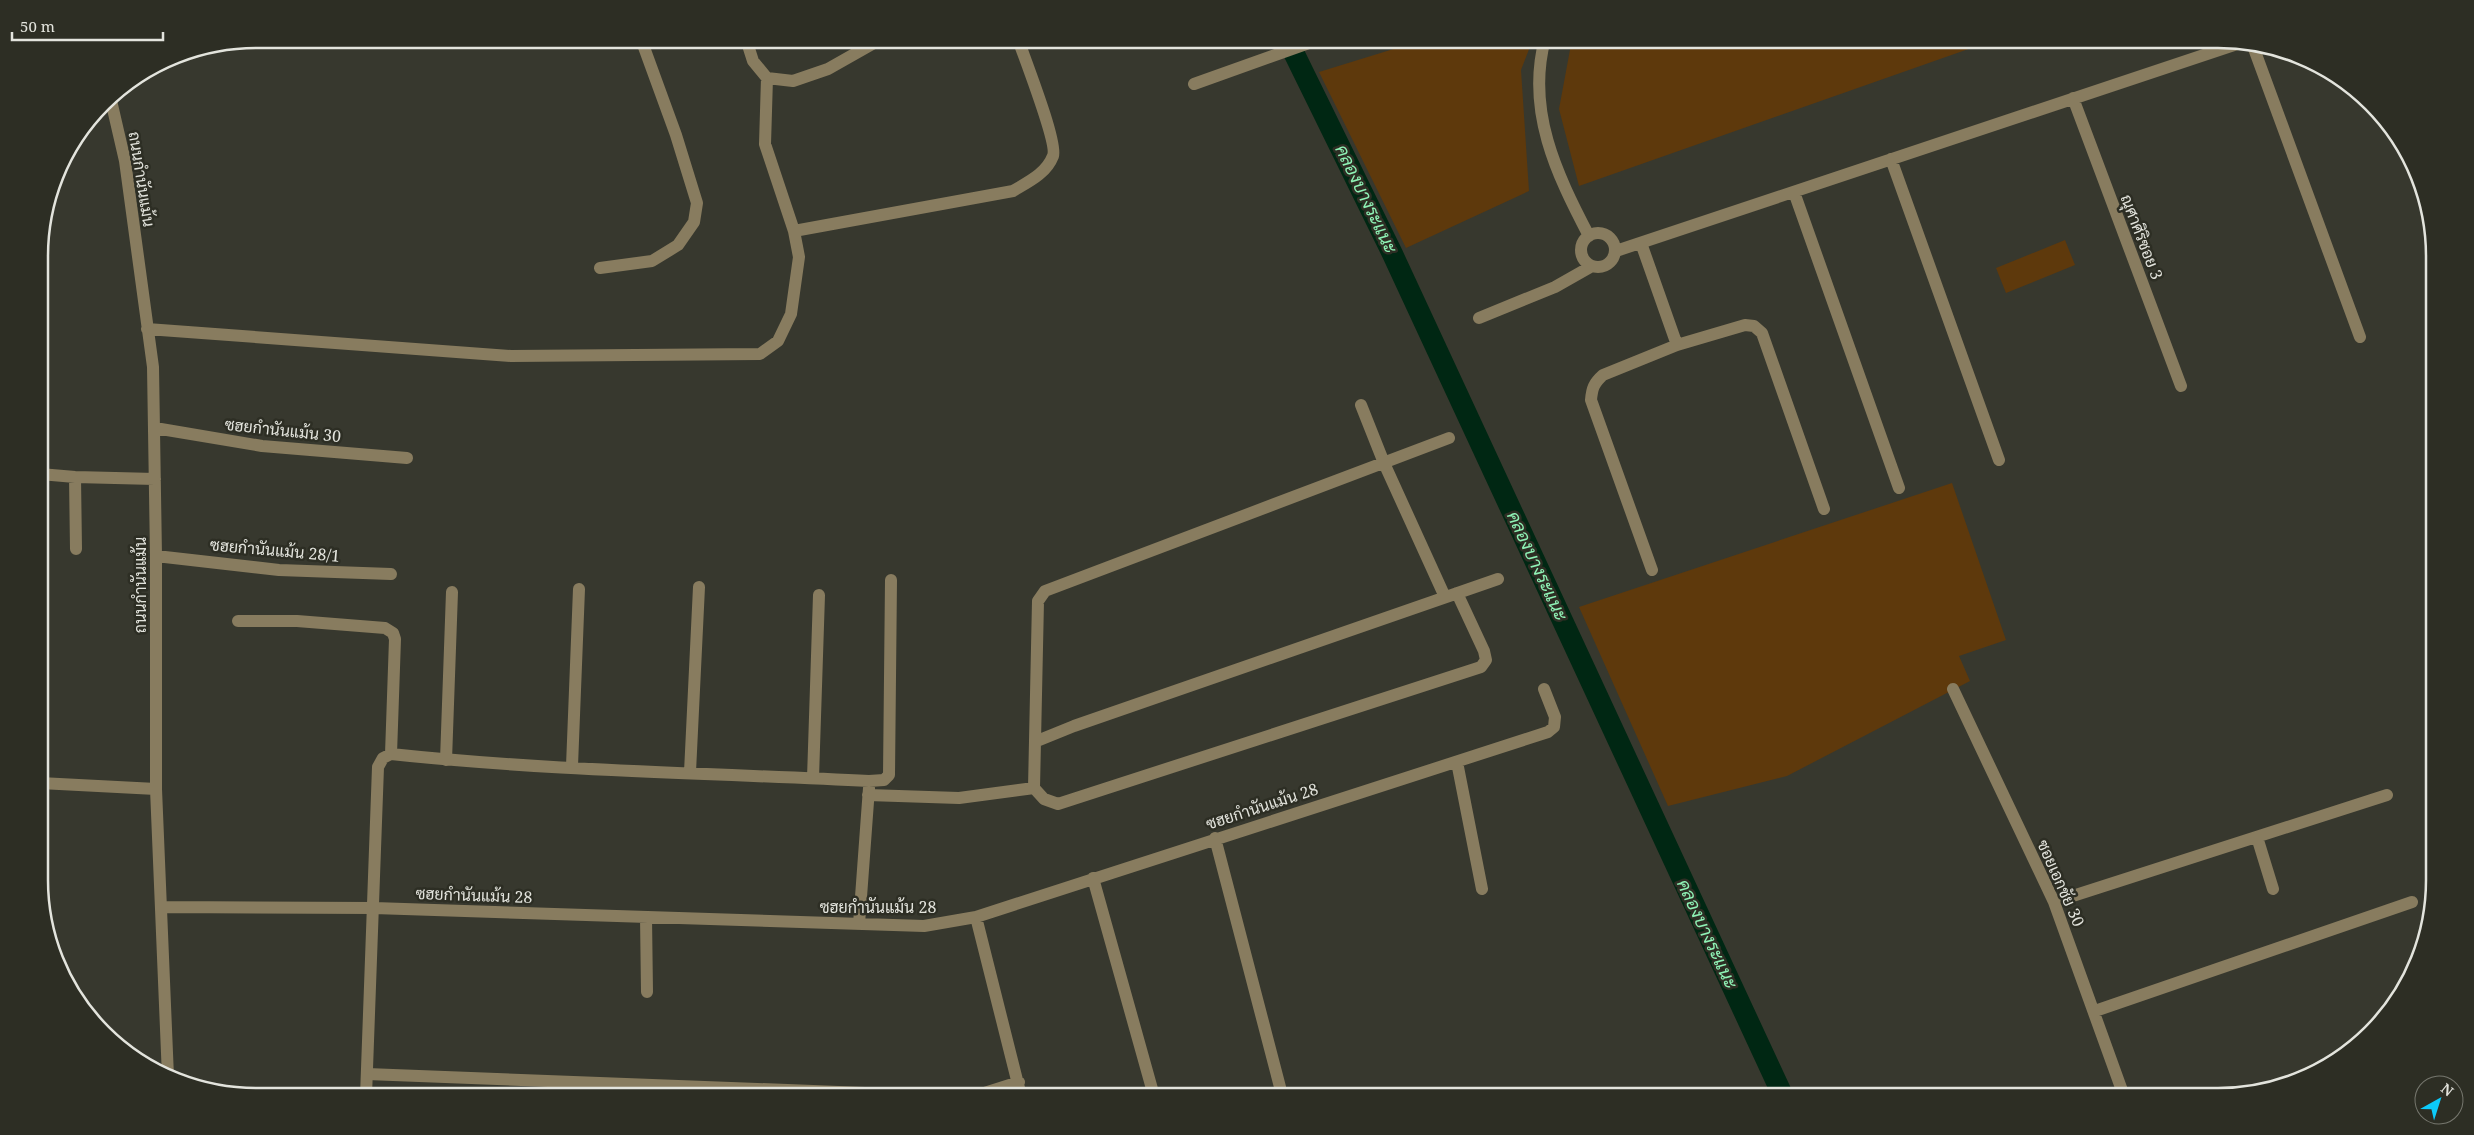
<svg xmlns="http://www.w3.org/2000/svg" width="2474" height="1135" viewBox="0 0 2474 1135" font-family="'Noto Serif',Sarabun,serif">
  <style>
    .green { fill: #5e390c }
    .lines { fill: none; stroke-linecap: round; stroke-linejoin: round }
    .canal { stroke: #002713; stroke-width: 21 }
    .minor { stroke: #887c5f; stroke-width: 12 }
    .labels { text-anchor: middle; stroke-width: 5; stroke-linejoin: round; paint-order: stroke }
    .street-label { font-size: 16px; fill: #e3e4dd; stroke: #2d2e24 }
    .water-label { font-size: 18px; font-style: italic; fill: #8ff3b6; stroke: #2d2e24 }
    .rim { fill: none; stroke: #e3e4dd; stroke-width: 2.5 }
  </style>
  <rect width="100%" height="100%" fill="#37382e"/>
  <!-- green -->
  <path class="green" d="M1426,39H1533L1521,70L1529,191L1406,248L1319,72Z
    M1572,39H1997L1579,186L1559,109Z
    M2065,240L2075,265L2006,293L1996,268Z
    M1952,483L2006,640L1959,656L1970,681L1787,776L1668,806L1579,607Z"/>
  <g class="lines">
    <!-- canal -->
    <path class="canal" d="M1287,39L1393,255L1783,1096"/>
    <!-- minor -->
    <path class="minor" d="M746,39L753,61L767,78L793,81L828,69L881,39
      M1545,39C1526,110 1556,173 1589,236
      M2253,46L2360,337
      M1194,84L1320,39
      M110,96L125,161L153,367L156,556V789L168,1077
      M2073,98L2181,386
      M1891,159L1999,460
      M1794,192L1899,488
      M794,231L1013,191C1028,182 1046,174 1053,156C1058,143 1024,57 1018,39
      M1581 250a17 17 0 1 1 34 0a17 17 0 1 1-34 0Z
      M1641,243L1677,345
      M1616,251L2240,43
      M600,268L652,261L678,245L694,222L697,203L676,135L641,39
      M1479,318L1555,287L1592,266
      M147,329L511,356L760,354L778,341L791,314L799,257L794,231L765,144L767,78
      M1361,405L1384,463L1445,597
      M155,428L262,446L407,458
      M40,474L75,477L155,479
      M75,477L76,549
      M156,556L279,570L391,574
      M1652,570L1591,400C1592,388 1594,383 1603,375L1677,345L1745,325L1754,326L1762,333L1824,509
      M238,621H297L385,628L393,633L395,639L391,754
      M1953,689L2054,902L2124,1096
      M1037,741L1074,726L1498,579
      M446,760L452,592
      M1457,762L1482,889
      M572,766L579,589
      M690,772L699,587
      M813,778L819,595
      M40,783L156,789
      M1034,788L1044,799L1058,804L1481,667L1486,660L1484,651L1457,593
      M868,795L959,798L1034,788L1038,601L1045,591L1449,438
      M2257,837L2273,889
      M1215,838L1280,1087
      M1093,878L1154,1096
      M2054,902L2387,795
      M161,907L374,908L924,926L976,917L1548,732L1554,727L1555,717L1544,689
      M646,917L647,992
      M976,917L1021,1096
      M859,924L869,788
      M2095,1011L2412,902
      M367,1074L865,1093L885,1096
      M366,1096L378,767L383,758L391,754C549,771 710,773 869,781L884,780L889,775L891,580
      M975,1096L1019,1082"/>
  </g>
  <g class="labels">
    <!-- street labels -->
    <g class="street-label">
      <text transform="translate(142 179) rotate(81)" y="6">ถนนกำนันแม้น</text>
      <text transform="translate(2142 237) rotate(69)" y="6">ณุศาศิริซอย 3</text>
      <text transform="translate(283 430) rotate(6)" y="6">ซฮยกำนันแม้น 30</text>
      <text transform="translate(275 550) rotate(5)" y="6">ซฮยกำนันแม้น 28/1</text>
      <text transform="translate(140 585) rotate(-90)" y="6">ถนนกำนันแม้น</text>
      <text transform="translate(1262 806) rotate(-18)" y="6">ซฮยกำนันแม้น 28</text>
      <text transform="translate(2061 883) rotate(66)" y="6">ซอยเอกชัย 30</text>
      <text transform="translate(474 895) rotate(2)" y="6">ซฮยกำนันแม้น 28</text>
      <text x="878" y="913">ซฮยกำนันแม้น 28</text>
    </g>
    <!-- water labels -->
    <g class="water-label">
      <text transform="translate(1366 199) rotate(64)" y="6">คลองบางระแนะ</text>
      <text transform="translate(1537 566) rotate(65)" y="6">คลองบางระแนะ</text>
      <text transform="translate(1707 934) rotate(65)" y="6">คลองบางระแนะ</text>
    </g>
  </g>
  <!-- crop -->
  <path d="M0 0H2474V1135H0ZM256 48H2218A208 208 0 0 1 2426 256V880A208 208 0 0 1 2218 1088H256A208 208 0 0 1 48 880V256A208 208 0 0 1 256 48Z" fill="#2d2e24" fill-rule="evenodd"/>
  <path class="rim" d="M256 48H2218A208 208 0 0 1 2426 256V880A208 208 0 0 1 2218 1088H256A208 208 0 0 1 48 880V256A208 208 0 0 1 256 48Z"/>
  <!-- north arrow -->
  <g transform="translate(2439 1100) rotate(39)"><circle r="24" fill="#2d2e24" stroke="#76776e"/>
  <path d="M0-4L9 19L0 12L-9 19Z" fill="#0ccafa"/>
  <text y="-8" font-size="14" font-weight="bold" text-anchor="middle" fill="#e3e4dd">N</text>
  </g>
  <!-- scale -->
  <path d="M12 32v8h151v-8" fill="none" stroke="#e3e4dd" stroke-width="2.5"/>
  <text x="20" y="32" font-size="15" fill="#e3e4dd" stroke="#2d2e24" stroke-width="4" paint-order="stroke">50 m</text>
</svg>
